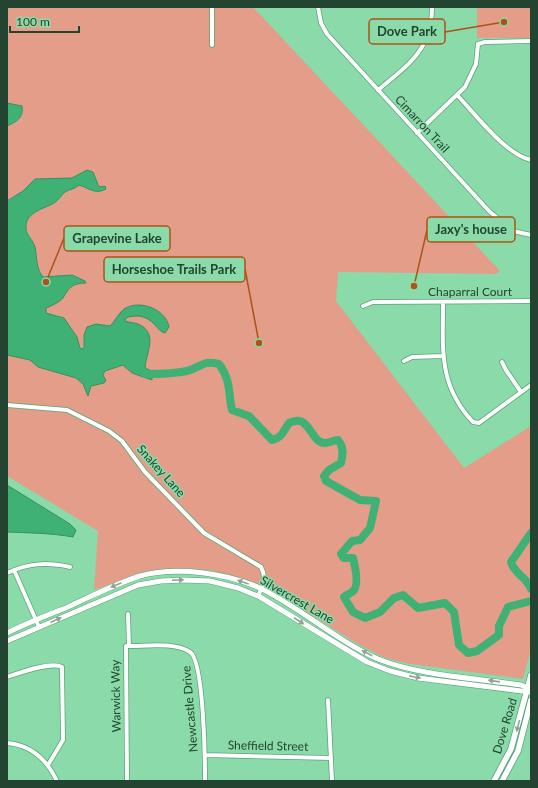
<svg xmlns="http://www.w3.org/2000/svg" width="538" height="788" viewBox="0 0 538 788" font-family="Lato,sans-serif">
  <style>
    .green { fill: #e39d89 }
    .water { fill: #40b174; stroke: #379060 }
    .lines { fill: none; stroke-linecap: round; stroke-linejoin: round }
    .river { stroke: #40b174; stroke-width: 8 }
    .minor-casing { stroke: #55a576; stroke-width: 5.5 }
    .tertiary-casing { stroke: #55a576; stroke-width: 6 }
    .secondary-casing { stroke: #55a576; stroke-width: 7 }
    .minor { stroke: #fff; stroke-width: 4 }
    .tertiary { stroke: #fff; stroke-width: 5 }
    .secondary { stroke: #fff; stroke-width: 5.5 }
    .oneway { fill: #91a298 }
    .labels { text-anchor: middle; stroke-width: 3; stroke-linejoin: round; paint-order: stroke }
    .street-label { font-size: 12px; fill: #234430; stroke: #8adba9 }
    .leader { fill: none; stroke: #ad5317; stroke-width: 1.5 }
    .callout-dot { fill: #ad5317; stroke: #8adba9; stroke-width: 1.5 }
    .callout { fill: #8adba9; stroke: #ad5317; stroke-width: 1.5 }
    .callout-label { font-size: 13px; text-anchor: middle; font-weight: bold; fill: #234430 }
  </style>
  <rect width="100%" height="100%" fill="#8adba9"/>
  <!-- green -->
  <path class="green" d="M7,7H253L500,271L496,274L338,272L336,301L464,468L531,426V649L523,679L410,664L385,658L356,643L271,590L247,580L214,571L188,568L147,571L94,590L98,531L7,476V355L30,360L38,367L76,378L83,384L89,395L90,387C105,381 99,383 105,371L123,364L135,374L140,375L144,378L147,370L145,368L149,334C141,322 137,326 125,321L126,318C139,310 155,321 162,333L152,308C128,301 124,311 110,326L101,325L84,335L83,349L81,348C77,339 68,318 58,315C53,314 50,316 46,313V308C61,300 67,283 85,283L72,275L46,278L39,273L35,248L26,228L28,218L41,208L58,201L64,193L79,185L92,191L102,188L97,185V180L82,172L72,178L35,179L23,191L7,201V126L18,121L22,106L7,103Z
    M477,7H531V38H477Z"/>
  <!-- water -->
  <path class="water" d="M7,103L22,106C24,118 16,122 7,126Z
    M87,170L93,172L99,187L105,186L106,189C95,195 89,188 79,185C75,189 70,189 65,192C61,195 59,200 54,203C44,209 25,212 26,228C26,235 33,240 35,247C37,257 36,269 43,277L72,275L85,281L86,283C73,283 69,287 63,298C60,302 51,306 46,308V313L64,318L77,337L80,348L83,349L84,347V335L87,327L96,324L110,326C115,321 118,314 124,309C139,299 166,309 169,327L165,333C156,331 155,318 138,316C134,316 130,316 126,318L125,321C130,323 135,322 140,325C158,334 146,353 145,368L152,371V380L132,373L123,365L105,371L103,375L106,381L104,383L91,386L88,396L83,384L76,378L38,367L30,360L7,355V201L23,191L35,179L72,178Z
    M7,485L70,524L76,530L73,537C51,533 29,533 7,532Z"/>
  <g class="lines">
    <!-- river -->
    <path class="river" d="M142,371L146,374C160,374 173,374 187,371C202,367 201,360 219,364C231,380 228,392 232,410L249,416L272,440C282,438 284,430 289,423C310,412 310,443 325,443C329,443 334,440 338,440C344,447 343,455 341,463L329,470L324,476L326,481L360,500L376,501L370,528L360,540L352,541L341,554L344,558H353C355,566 360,587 352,592C349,595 346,594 344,597L353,612L365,618L380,612L394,598L403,595L418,608L445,603L454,612L459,645L468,653L477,651L499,635V626L508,607L531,601
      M531,533L511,562C514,574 527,577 531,589"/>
    <!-- minor casing -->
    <g class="minor-casing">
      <path id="minor" d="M212,7V45
        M318,7L321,23L327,34L489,211L513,231L531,235
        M378,90C408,65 432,50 432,7
        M458,96C475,114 506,155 531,160
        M417,133L465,87L476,64L478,44L485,42L531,41
        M443,302C443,349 438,385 473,422L479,423L531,385
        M363,306L373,302L531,301
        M404,361L412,357L443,356
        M502,362L506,370L521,392
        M7,405L67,410L109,431L122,441L145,472L204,533L261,567C267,578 263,586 258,596
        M14,570L39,627
        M7,573C29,563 47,562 70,567
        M129,646C147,646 174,642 190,652C204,661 205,761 205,781
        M7,677C19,673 51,661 62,667L63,740L48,765
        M328,700L332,781
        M7,743C31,745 47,760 57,781
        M205,755L331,758
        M127,781L126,646H129L128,614"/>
    </g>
    <!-- tertiary casing -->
    <g class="tertiary-casing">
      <path id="tertiary" d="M7,633C27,623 48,615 68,607C92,596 115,584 140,576C176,566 228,573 262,589C302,609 337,641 378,659C420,676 476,678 521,685L531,689
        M7,641L138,585L161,581L184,580L210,581L238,588L260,597L367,662L390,671L418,678L529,692"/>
    </g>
    <!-- secondary casing -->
    <g class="secondary-casing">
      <path id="secondary" d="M494,781L511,749L531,675
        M502,781L518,751L531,700"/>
    </g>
    <!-- minor -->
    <use href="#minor" class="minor"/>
    <!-- tertiary -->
    <use href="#tertiary" class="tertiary"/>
    <!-- secondary -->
    <use href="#secondary" class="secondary"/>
  </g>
  <!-- one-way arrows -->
  <defs><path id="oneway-solid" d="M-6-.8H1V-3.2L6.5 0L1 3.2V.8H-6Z"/></defs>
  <g class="oneway">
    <use href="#oneway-solid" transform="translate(178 580) rotate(-2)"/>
    <use href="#oneway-solid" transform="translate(243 582) rotate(-161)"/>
    <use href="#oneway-solid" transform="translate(116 585) rotate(157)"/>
    <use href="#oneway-solid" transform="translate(56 620) rotate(-24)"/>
    <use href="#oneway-solid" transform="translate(299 621) rotate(33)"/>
    <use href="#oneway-solid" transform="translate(367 653) rotate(-152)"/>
    <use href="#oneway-solid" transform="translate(415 677) rotate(11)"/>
    <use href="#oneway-solid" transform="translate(494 681) rotate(-172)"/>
    <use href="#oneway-solid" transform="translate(518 726) rotate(104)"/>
  </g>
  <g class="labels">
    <!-- street labels -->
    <g class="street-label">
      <text transform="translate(422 124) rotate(47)" y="4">Cimarron Trail</text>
      <text x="470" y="296">Chaparral Court</text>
      <text transform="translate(161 471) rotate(48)" y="4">Snakey Lane</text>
      <text transform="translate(297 600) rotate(30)" y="4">Silvercrest Lane</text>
      <text transform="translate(116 696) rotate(-91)" y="4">Warwick Way</text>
      <text transform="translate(190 709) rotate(-95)" y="4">Newcastle Drive</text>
      <text transform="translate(505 726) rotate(-73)" y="4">Dove Road</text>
      <text transform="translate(268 746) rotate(1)" y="4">Sheffield Street</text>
    </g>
  </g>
  <!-- callouts -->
  <path class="leader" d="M504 22L445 32M414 286L427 230M46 282L64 238M259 343L245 269"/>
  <g class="callout-dot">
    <circle cx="504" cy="22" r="4"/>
    <circle cx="414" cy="286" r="4"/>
    <circle cx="46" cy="282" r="4"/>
    <circle cx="259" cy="343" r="4"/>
  </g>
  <g class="callout">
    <rect x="369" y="19" width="76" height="25" rx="4"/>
    <rect x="427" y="217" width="88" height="25" rx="4"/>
    <rect x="64" y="226" width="106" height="25" rx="4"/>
    <rect x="104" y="257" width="141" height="25" rx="4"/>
  </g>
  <g class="callout-label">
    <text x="407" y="36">Dove Park</text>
    <text x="471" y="234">Jaxy's house</text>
    <text x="117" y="243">Grapevine Lake</text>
    <text x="174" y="274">Horseshoe Trails Park</text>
  </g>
  <!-- border -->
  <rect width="538" height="788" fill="none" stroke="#234430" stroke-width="16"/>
  <!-- scale -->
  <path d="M10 26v6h69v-6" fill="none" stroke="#234430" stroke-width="2"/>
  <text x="16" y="26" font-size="12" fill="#234430" stroke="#8adba9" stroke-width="3" paint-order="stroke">100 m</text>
</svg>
